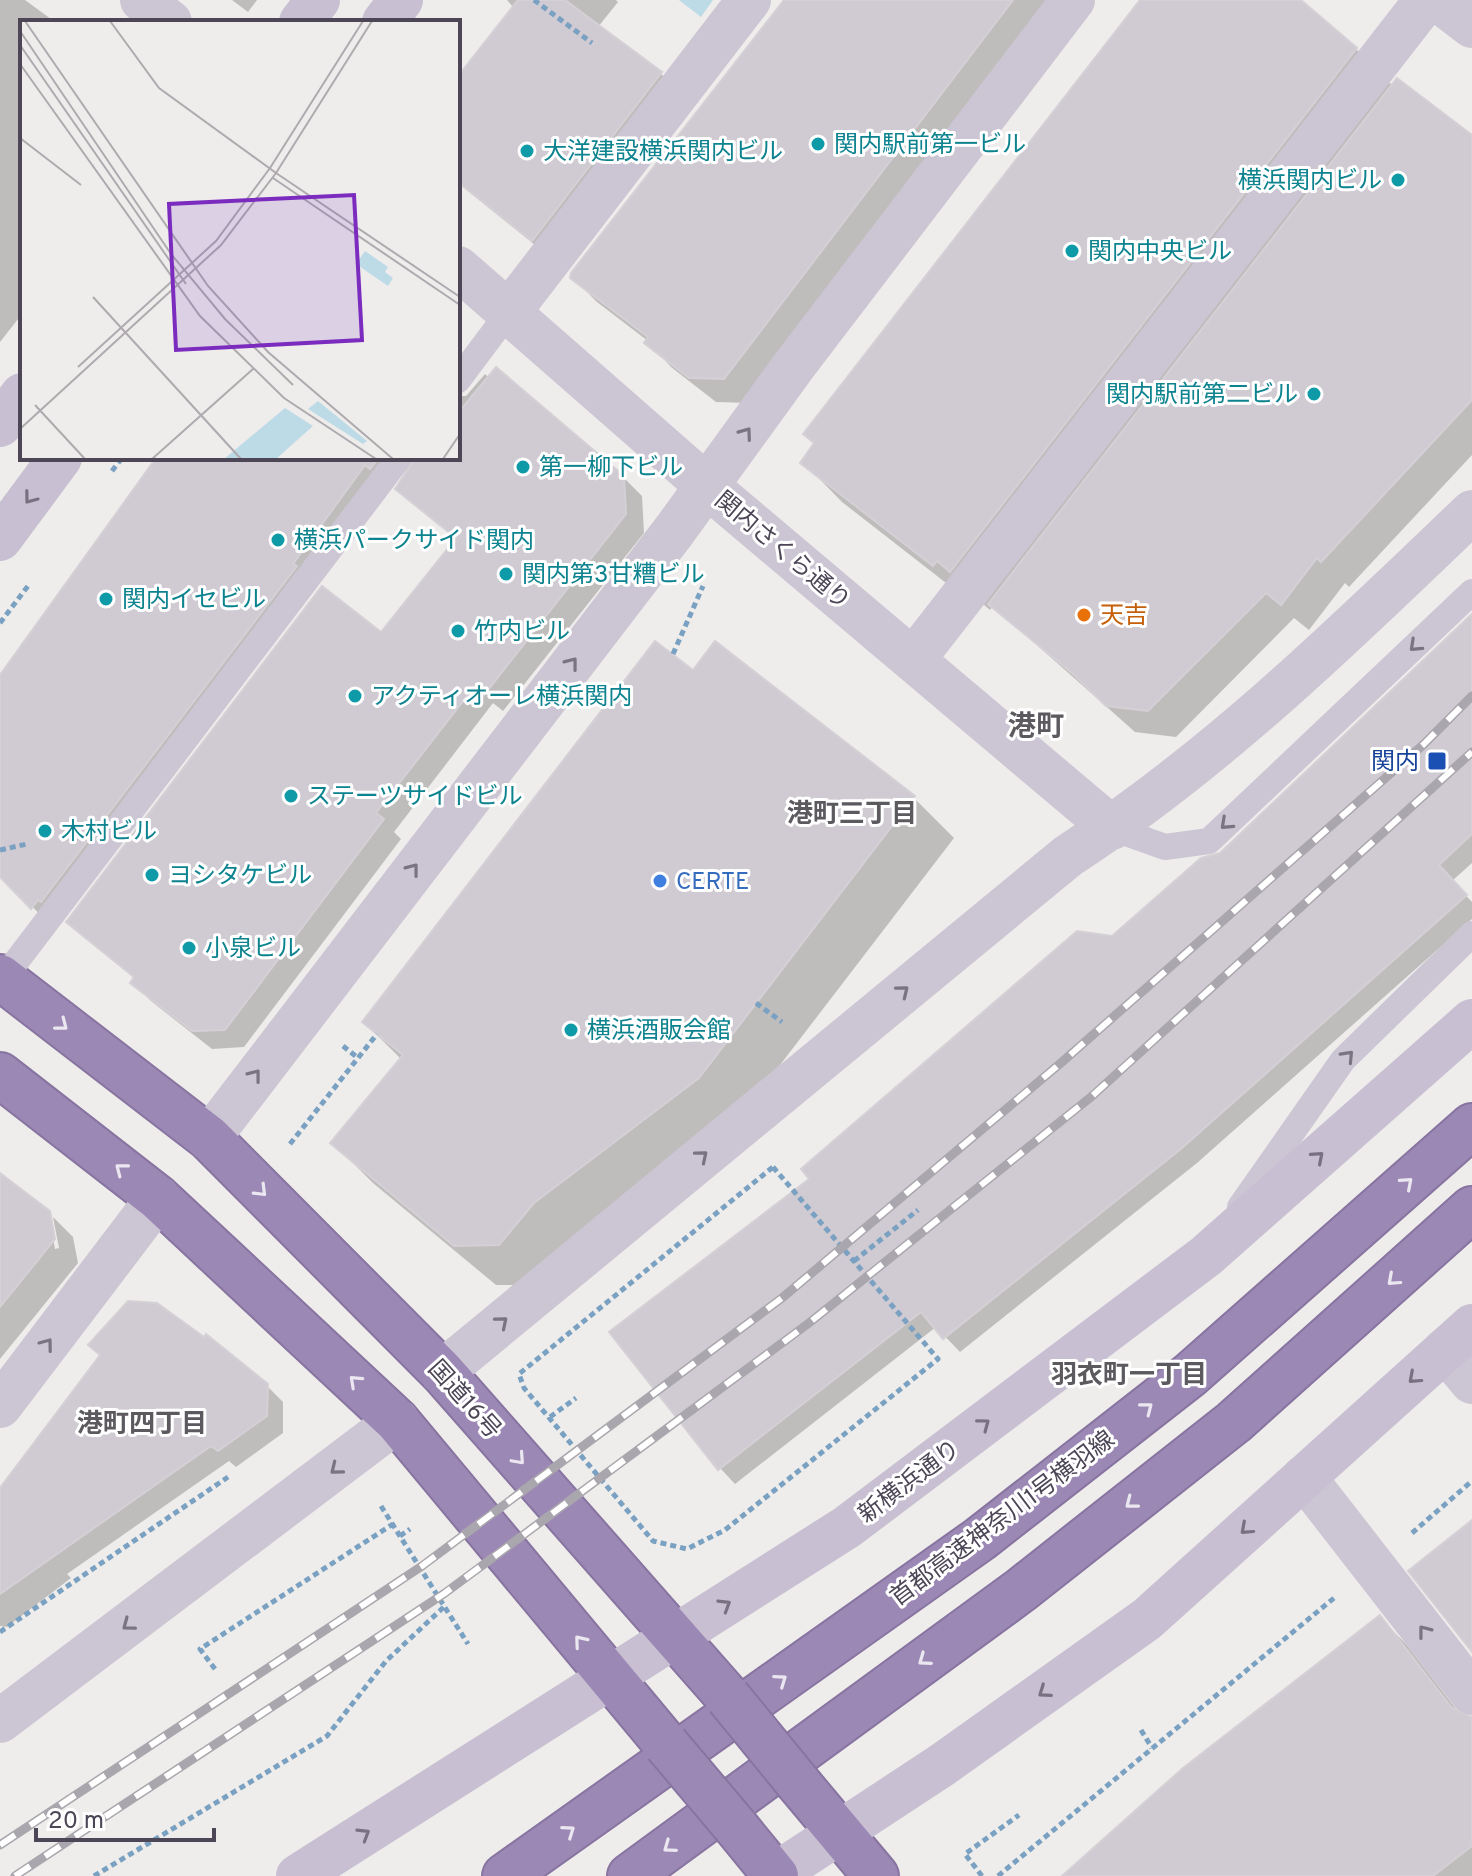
<svg xmlns="http://www.w3.org/2000/svg" width="1472" height="1876" viewBox="0 0 1472 1876" font-family="Overpass,'Noto Sans JP',sans-serif">
  <style>
    .green { fill: #bddae7 }
    .shadow { fill: #0003 }
    .building { fill: #d0cbd2; stroke: #d4d0d6; stroke-width: 2 }
    .lines { fill: none; stroke-linecap: round; stroke-linejoin: round }
    .highway-casing { stroke: #8874a0; stroke-width: 48 }
    .path { stroke: #7aa1c1; stroke-width: 5; stroke-dasharray: 6 4; stroke-linecap: butt }
    .lane { stroke: #ccc6d4; stroke-width: 26 }
    .street { stroke: #ccc6d4; stroke-width: 44 }
    .secondary { stroke: #c8c0d2; stroke-width: 44 }
    .highway { stroke: #9c88b4; stroke-width: 44 }
    .rail-casing { stroke: #aaa6ad; stroke-width: 9 }
    .rail { stroke: #fff; stroke-width: 6; stroke-dasharray: 18; stroke-linecap: butt }
    .highway-bridge-casing { stroke: #8874a0; stroke-width: 48; stroke-linecap: butt }
    .highway-bridge { stroke: #9c88b4; stroke-width: 44 }
    .oneway { stroke: #797382 }
    .oneway2 { stroke: #787181 }
    .oneway3 { stroke: #ebe7f0 }
    .culture-dot { fill: #0f9aa8; stroke: #fff; stroke-width: 3 }
    .food-dot { fill: #e8710a; stroke: #fff; stroke-width: 3 }
    .transit-dot { fill: #1a4fb4; stroke: #fff; stroke-width: 3 }
    .shop-dot { fill: #3f7fe0; stroke: #fff; stroke-width: 3 }
    .labels { text-anchor: middle; stroke-width: 6; stroke-linejoin: round; paint-order: stroke }
    .culture-label { font-size: 24px; fill: #0d838f; stroke: #fff; text-anchor: start }
    .street-label { font-size: 24px; fill: #4d4656; stroke: #fff }
    .food-label { font-size: 24px; fill: #c56008; stroke: #fff; text-anchor: start }
    .transit-label { font-size: 24px; fill: #164399; stroke: #fff; text-anchor: end }
    .shop-label { font-size: 24px; fill: #366cbe; stroke: #fff; text-anchor: start }
    .neighbourhood-label { font-size: 26px; font-weight: bold; fill: #5c595f; stroke: #fff }
    .quarter-label { font-size: 28px; font-weight: bold; fill: #5c595f; stroke: #fff }
    .inset-road { fill: none; stroke: #aeaaaf; stroke-width: 2 }
    .view { fill: #7b2cbf; fill-opacity: 0.15; stroke: #7b2cbf; stroke-width: 4 }
    .inset-edge { fill: none; stroke: #4d4656; stroke-width: 4 }
  </style>
  <rect width="100%" height="100%" fill="#eeedeb"/>
  <!-- green -->
  <path class="green" d="M679,0H713L701,17Z"/>
  <!-- shadow -->
  <path class="shadow" d="M0,0H25L55,22H22V314L0,342Z
    M232,0H257L248,12Z
    M507,0H616L618,2L598,27L661,74L679,92L551,258L458,183V80L514,8Z
    M785,0H1055L749,403L716,402L671,367L648,341L597,302L573,278Z
    M1142,0H1295L1356,49L1393,86L1472,138V455L1349,587L1345,583L1309,630L1294,618L1176,737L1135,732L993,606L990,610L977,599L973,604L842,502L803,462Z
    M458,355L476,373L460,396H466L485,374L489,378L623,477L642,496L644,533L503,711L493,703L394,832L401,839L244,1047L212,1049L151,1001L133,983L135,979L69,922L381,634L457,540L398,489L416,462L411,461L51,926L0,873V678L154,463L153,458H458Z
    M1472,617V863L1452,881L1472,902V919L1197,1163L960,1352L936,1327L735,1484L720,1468L812,1179L1221,854Z
    M716,644L914,798L954,838L744,1112L540,1285H496L373,1183L332,1142L402,1060L364,1022L693,673Z
    M0,1175L52,1216H49L55,1249L59,1248L53,1217L73,1237L78,1263L0,1359Z
    M266,1385L283,1402V1433L236,1467L229,1461L67,1574L71,1578L7,1627L0,1626V1492Z
    M1380,1618L1406,1644L1463,1718L1472,1719V1876H1064Z"/>
  <!-- building -->
  <path class="building" d="M518,0H565L662,72L532,241L458,182V76Z
    M784,0H1013L724,379L689,378L644,343L648,337L570,278L571,273Z
    M1140,0H1301L1357,48L950,572L937,561L933,566L800,463L814,443L803,434Z
    M1397,78L1472,135V400L1321,562L1317,558L1281,605L1266,593L1148,711L1106,706L1073,674L988,604Z
    M496,367L624,476L626,514L484,695L474,687L376,813L384,819L225,1030L192,1031L130,983L134,977L66,922L322,586L381,632L456,538L395,489L415,458H458V413Z
    M156,458H379L370,469L365,465L293,564L297,566L41,902L38,900L31,909L0,877V675Z
    M1472,614V834L1439,865L1467,895L1182,1148L943,1339L921,1312L718,1470L609,1332L809,1179L801,1169L1077,931L1112,936L1201,858L1220,853Z
    M655,641L693,670L715,641L915,796L699,1078L534,1203L499,1245L454,1246L330,1143L403,1055L362,1022Z
    M0,1173L50,1211L55,1239L0,1307Z
    M128,1301L157,1303L204,1337L206,1334L268,1384L267,1416L218,1451L211,1446L0,1594V1488L100,1355L88,1345Z
    M1472,1520V1652L1408,1571Z
    M1380,1615L1452,1708L1472,1717V1846L1433,1876H1062L1183,1768Z"/>
  <g class="lines">
    <!-- highway casing -->
    <g class="highway-casing">
      <path id="highway" d="M0,977L209,1138L442,1372L728,1697
        M0,1075L158,1198L397,1421L666,1744
        M799,1784L876,1876
        M736,1827L776,1876
        M505,1876L980,1539L1190,1375L1472,1126
        M630,1876L1021,1590L1234,1422L1472,1209"/>
    </g>
    <!-- path -->
    <path class="path" d="M534,0L592,43
      M112,471L122,458
      M0,623L28,586
      M673,654L703,586
      M0,850L27,844
      M756,1003L782,1022
      M343,1046L358,1058
      M290,1144L377,1034
      M773,1167L938,1359L725,1530L687,1549L653,1541L524,1388L519,1374Z
      M854,1261L918,1210
      M550,1417L576,1398
      M381,1506L468,1644
      M1412,1533L1472,1481
      M400,1536L410,1529
      M0,1632L228,1477
      M215,1669L200,1649L393,1524
      M1141,1730L1152,1748
      M94,1876L327,1736L386,1661L446,1605
      M982,1876L965,1854L1019,1815
      M998,1876L1334,1598"/>
    <!-- lane -->
    <path class="lane" d="M458,380L509,312
      M1112,828L1165,847L1209,841L1472,592
      M3,979L399,458
      M1240,1207L1343,1060L1472,934"/>
    <!-- street -->
    <path class="street" d="M142,0L170,22
      M1438,0L1472,26
      M458,268L707,486L1112,828
      M509,312L749,0
      M913,660L1426,0
      M209,1138L674,531L793,367L1073,0
      M1445,1350L1472,1382
      M442,1372L1068,856C1216,760 1345,634 1472,512
      M0,1406L158,1198
      M1304,1477L1472,1693
      M0,1721L397,1421"/>
    <!-- secondary -->
    <path class="secondary" d="M301,22L318,0
      M384,22L401,0
      M0,425L22,395
      M0,539L60,458
      M298,1876L847,1527L1206,1256L1472,1021
      M773,1876L942,1765L1147,1619L1472,1326"/>
    <!-- highway -->
    <use href="#highway" class="highway"/>
    <!-- rail casing -->
    <g class="rail-casing">
      <path id="rail" d="M0,1845L422,1566L782,1298L1062,1062L1423,745L1472,696
        M15,1876L445,1593L809,1323L1091,1097L1472,752"/>
    </g>
    <!-- rail -->
    <use href="#rail" class="rail"/>
    <!-- highway-bridge casing -->
    <g class="highway-bridge-casing">
      <path id="highway-bridge" d="M728,1697L799,1784
        M666,1744L736,1827"/>
    </g>
    <!-- highway-bridge -->
    <use href="#highway-bridge" class="highway-bridge"/>
  </g>
  <!-- one-way arrows -->
  <defs><path id="oneway-chevron" d="M-2-3.5L2.5 0L-2 3.5" fill="none" stroke-width="1.6" stroke-linecap="round" stroke-linejoin="round" transform="scale(2)"/></defs>
  <g class="oneway">
    <use href="#oneway-chevron" transform="translate(746 433) rotate(-54)"/>
    <use href="#oneway-chevron" transform="translate(1415 646) rotate(137)"/>
    <use href="#oneway-chevron" transform="translate(572 663) rotate(-52)"/>
    <use href="#oneway-chevron" transform="translate(1226 824) rotate(137)"/>
    <use href="#oneway-chevron" transform="translate(413 869) rotate(-52)"/>
    <use href="#oneway-chevron" transform="translate(903 991) rotate(-39)"/>
    <use href="#oneway-chevron" transform="translate(1348 1056) rotate(-47)"/>
    <use href="#oneway-chevron" transform="translate(255 1075) rotate(-52)"/>
    <use href="#oneway-chevron" transform="translate(702 1156) rotate(-40)"/>
    <use href="#oneway-chevron" transform="translate(502 1322) rotate(-40)"/>
    <use href="#oneway-chevron" transform="translate(47 1344) rotate(-53)"/>
    <use href="#oneway-chevron" transform="translate(336 1469) rotate(141)"/>
    <use href="#oneway-chevron" transform="translate(128 1625) rotate(143)"/>
    <use href="#oneway-chevron" transform="translate(1424 1631) rotate(-128)"/>
  </g>
  <g class="oneway2">
    <use href="#oneway-chevron" transform="translate(30 498) rotate(127)"/>
    <use href="#oneway-chevron" transform="translate(1318 1157) rotate(-41)"/>
    <use href="#oneway-chevron" transform="translate(1414 1378) rotate(138)"/>
    <use href="#oneway-chevron" transform="translate(984 1424) rotate(-37)"/>
    <use href="#oneway-chevron" transform="translate(1246 1529) rotate(138)"/>
    <use href="#oneway-chevron" transform="translate(725 1605) rotate(-32)"/>
    <use href="#oneway-chevron" transform="translate(1044 1692) rotate(145)"/>
    <use href="#oneway-chevron" transform="translate(364 1834) rotate(-32)"/>
  </g>
  <g class="oneway3">
    <use href="#oneway-chevron" transform="translate(62 1025) rotate(38)"/>
    <use href="#oneway-chevron" transform="translate(121 1169) rotate(-142)"/>
    <use href="#oneway-chevron" transform="translate(1407 1183) rotate(-41)"/>
    <use href="#oneway-chevron" transform="translate(261 1191) rotate(45)"/>
    <use href="#oneway-chevron" transform="translate(1393 1280) rotate(138)"/>
    <use href="#oneway-chevron" transform="translate(355 1381) rotate(-137)"/>
    <use href="#oneway-chevron" transform="translate(1147 1408) rotate(-38)"/>
    <use href="#oneway-chevron" transform="translate(519 1459) rotate(48)"/>
    <use href="#oneway-chevron" transform="translate(1131 1503) rotate(142)"/>
    <use href="#oneway-chevron" transform="translate(580 1641) rotate(-130)"/>
    <use href="#oneway-chevron" transform="translate(924 1660) rotate(144)"/>
    <use href="#oneway-chevron" transform="translate(781 1680) rotate(-35)"/>
    <use href="#oneway-chevron" transform="translate(569 1831) rotate(-35)"/>
    <use href="#oneway-chevron" transform="translate(669 1847) rotate(144)"/>
  </g>
  <!-- markers -->
  <g class="culture-dot">
    <circle cx="818" cy="144" r="8"/>
    <circle cx="527" cy="151" r="8"/>
    <circle cx="1398" cy="180" r="8"/>
    <circle cx="1072" cy="251" r="8"/>
    <circle cx="1314" cy="394" r="8"/>
    <circle cx="523" cy="467" r="8"/>
    <circle cx="278" cy="540" r="8"/>
    <circle cx="506" cy="574" r="8"/>
    <circle cx="106" cy="599" r="8"/>
    <circle cx="458" cy="631" r="8"/>
    <circle cx="355" cy="696" r="8"/>
    <circle cx="291" cy="796" r="8"/>
    <circle cx="45" cy="831" r="8"/>
    <circle cx="152" cy="875" r="8"/>
    <circle cx="189" cy="948" r="8"/>
    <circle cx="571" cy="1030" r="8"/>
  </g>
  <circle class="food-dot" cx="1084" cy="615" r="8"/>
  <rect class="transit-dot" x="1427" y="751" width="20" height="20" rx="4"/>
  <circle class="shop-dot" cx="660" cy="881" r="8"/>
  <g class="labels">
    <!-- culture labels -->
    <g class="culture-label">
      <text x="834" y="152">関内駅前第一ビル</text>
      <text x="543" y="159">大洋建設横浜関内ビル</text>
      <text x="1382" y="188" text-anchor="end">横浜関内ビル</text>
      <text x="1088" y="259">関内中央ビル</text>
      <text x="1298" y="402" text-anchor="end">関内駅前第二ビル</text>
      <text x="539" y="475">第一柳下ビル</text>
      <text x="294" y="548">横浜パークサイド関内</text>
      <text x="522" y="582">関内第3甘糟ビル</text>
      <text x="122" y="607">関内イセビル</text>
      <text x="474" y="639">竹内ビル</text>
      <text x="371" y="704">アクティオーレ横浜関内</text>
      <text x="307" y="804">ステーツサイドビル</text>
      <text x="61" y="839">木村ビル</text>
      <text x="168" y="883">ヨシタケビル</text>
      <text x="205" y="956">小泉ビル</text>
      <text x="587" y="1038">横浜酒販会館</text>
    </g>
    <!-- street labels -->
    <g class="street-label">
      <text transform="translate(783 550) rotate(40)" y="8">関内さくら通り</text>
      <text transform="translate(465 1399) rotate(48)" y="8">国道16号</text>
      <text transform="translate(909 1481) rotate(-37)" y="8">新横浜通り</text>
      <text transform="translate(1002 1518) rotate(-37)" y="8">首都高速神奈川1号横羽線</text>
    </g>
    <!-- food labels -->
    <g class="food-label">
      <text x="1100" y="623">天吉</text>
    </g>
    <!-- transit labels -->
    <g class="transit-label">
      <text x="1419" y="769">関内</text>
    </g>
    <!-- shop labels -->
    <g class="shop-label">
      <text x="676" y="889">CERTE</text>
    </g>
    <!-- neighbourhood labels -->
    <g class="neighbourhood-label">
      <text x="852" y="822">港町三丁目</text>
      <text x="1129" y="1383">羽衣町一丁目</text>
      <text x="142" y="1432">港町四丁目</text>
    </g>
    <!-- quarter labels -->
    <g class="quarter-label">
      <text x="1036" y="735">港町</text>
    </g>
  </g>
  <!-- overview -->
  <g transform="translate(20 20)">
    <rect width="440" height="440" fill="#eeedeb"/>
    <path d="M345,231L368,247L365,252L373,258L368,266L336,244ZM298,381L347,421L343,424L288,389ZM265,388L293,406L256,439H204Z" fill="#bddae7"/>
    <path class="inset-road" d="M5,1L188,266L248,332L373,439M0,11L151,234L205,299L273,365M0,25L166,264M0,44L180,296L264,378L356,439M0,118L61,165M250,148L343,1M256,153L440,277M256,153L352,1M253,158L440,285M73,277L221,439M58,347L196,221L250,148M15,385L65,439M0,409L201,225L256,153L139,68L90,1M132,439L233,349M423,439L440,414"/>
    <path class="view" d="M334,175L342,320L156,330L149,184Z"/>
    <rect width="440" height="440" class="inset-edge"/>
  </g>
  <!-- scale -->
  <path d="M36 1828v12h178v-12" fill="none" stroke="#4d4656" stroke-width="4"/>
  <text x="48" y="1828" font-size="24" fill="#4d4656" stroke="#ffffff" stroke-width="6" paint-order="stroke">20 m</text>
</svg>
